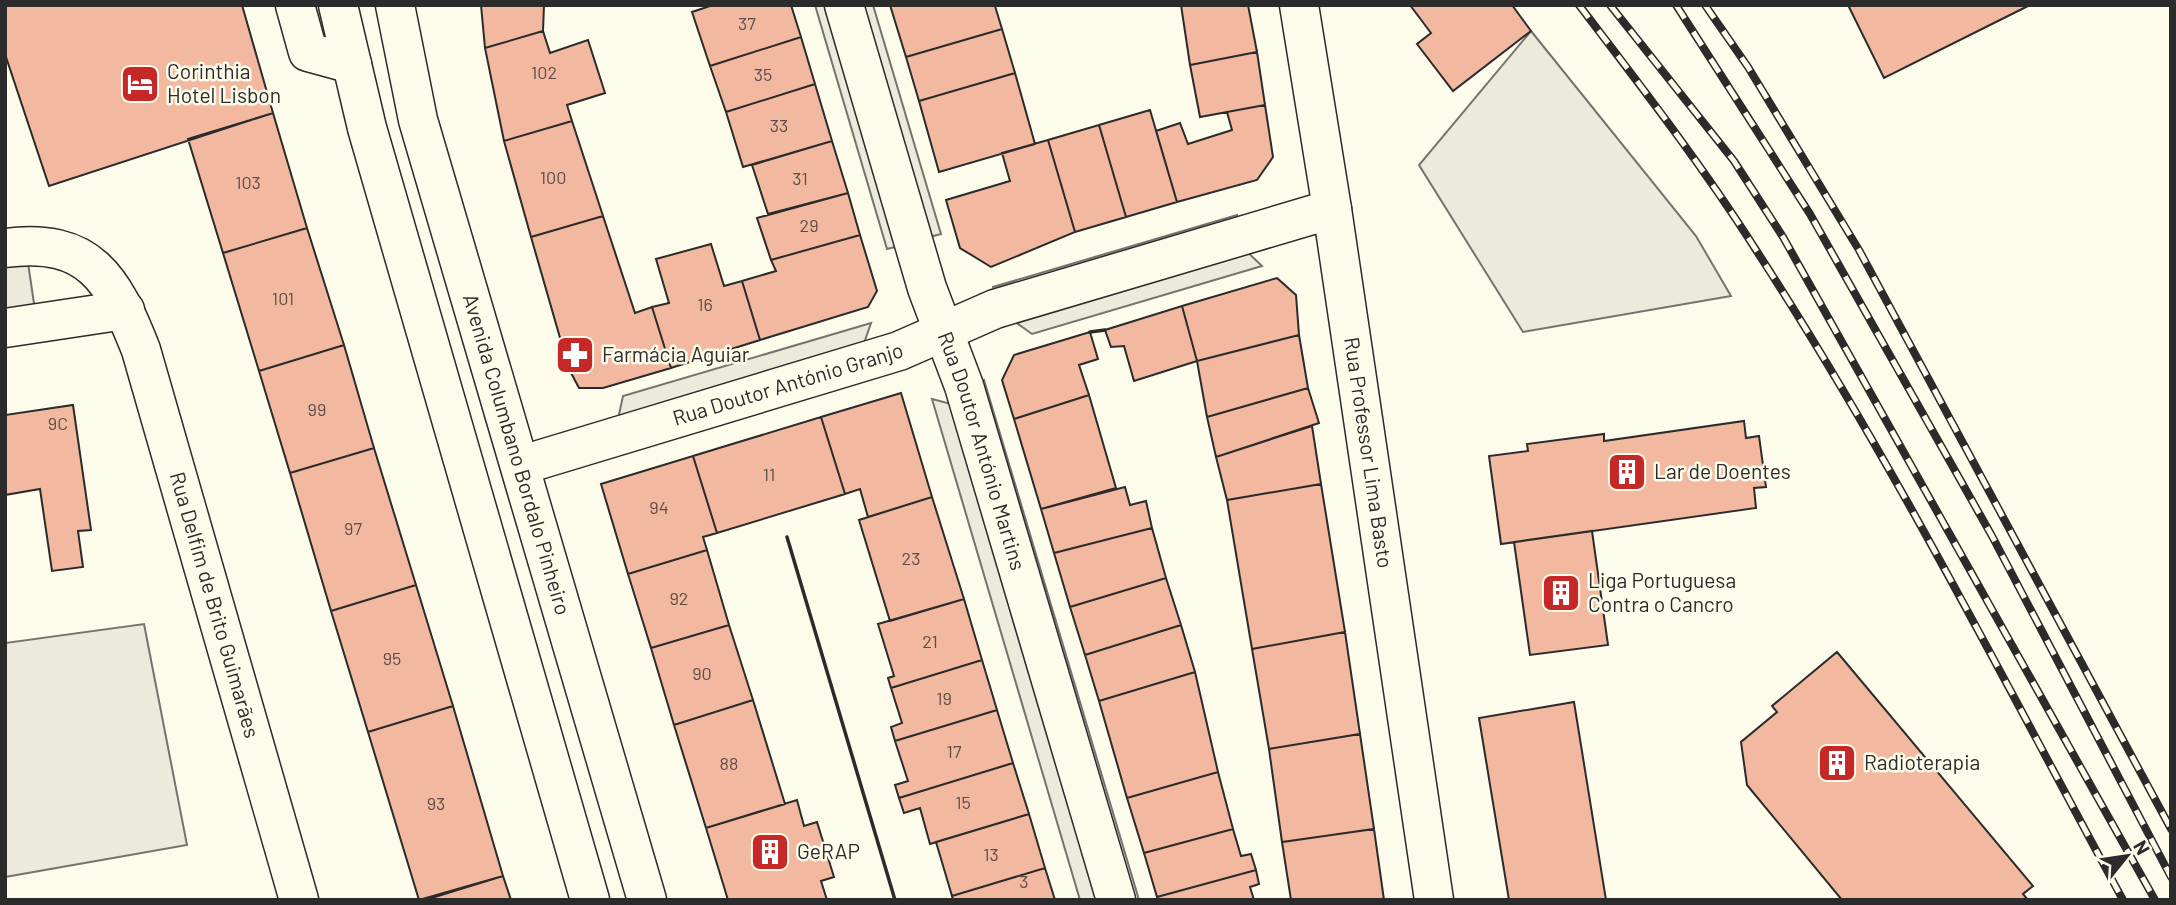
<svg xmlns="http://www.w3.org/2000/svg" width="2176" height="905" viewBox="0 0 2176 905" font-family="Barlow,sans-serif">
  <style>
    .parking { fill: #eceadb; stroke: #74746e; stroke-width: 2 }
    .building { fill: #f2b8a0; stroke: #2b2b2b; stroke-width: 2 }
    .lines { fill: none; stroke-linecap: round; stroke-linejoin: round }
    .minor-casing { stroke: #2b2b2b; stroke-width: 41 }
    .major-casing { stroke: #2b2b2b; stroke-width: 41 }
    .minor { stroke: #fdfbea; stroke-width: 38 }
    .major { stroke: #fdfbea; stroke-width: 38 }
    .rail-casing { stroke: #2b2b2b; stroke-width: 8 }
    .rail { stroke: #fdfbea; stroke-width: 5; stroke-dasharray: 16; stroke-linecap: butt }
    .wall { stroke: #2b2b2b; stroke-width: 3.5 }
    .labels { text-anchor: middle; stroke-width: 5; stroke-linejoin: round; paint-order: stroke }
    .number-label { font-size: 18px; fill: #5d4e48 }
    .poi-label { font-size: 21px; fill: #2b2b2b; stroke: #fdfbea; text-anchor: start }
    .street-label { font-size: 21px; fill: #2b2b2b; stroke: #fdfbea }
  </style>
  <rect width="100%" height="100%" fill="#fdfbea"/>
  <!-- parking -->
  <path class="parking" d="M815,5H828L899,246L887,249Z
    M860,5H873L941,234L929,237Z
    M1531,31L1696,236L1731,296L1523,332L1419,165Z
    M1237,215L1240,227L996,299L993,287Z
    M1241,246L1262,266L1032,334L1007,316Z
    M28,263L36,317L5,322V267Z
    M871,323L861,352L616,428L623,396Z
    M984,380L1139,900H1126L972,383Z
    M932,399L959,406L1107,900H1080Z
    M144,624L187,845L5,877V643Z"/>
  <!-- building -->
  <path class="building" d="M5,5H242L273,113L49,186L5,54Z
    M481,5H544L543,31L485,48Z
    M713,5H791L801,37L710,66L692,12Z
    M890,5H999L995,6L1002,29L906,57Z
    M1181,5H1248L1257,52L1190,65Z
    M1410,5H1512L1531,31L1453,91L1417,44L1431,33Z
    M1848,5H2030L1884,78Z
    M1002,29L1015,73L919,101L906,57Z
    M543,31L550,53L588,40L605,93L567,105L572,121L504,141L485,48Z
    M801,37L815,84L726,112L710,66Z
    M1257,52L1265,105L1200,117L1190,65Z
    M1015,73L1035,144L939,172L919,101Z
    M815,84L832,141L743,167L726,112Z
    M1265,105L1273,157L1257,180L1177,202L1156,131L1180,123L1188,144L1232,130L1227,112Z
    M1150,110L1177,202L1126,217L1099,125Z
    M273,113L307,228L223,253L188,139Z
    M572,121L603,216L531,237L504,141Z
    M1099,125L1126,217L1075,232L1048,140Z
    M1048,140L1075,232L991,267L960,248L946,200L1010,181L1002,153Z
    M832,141L848,193L768,214L752,165Z
    M848,193L860,235L771,260L757,218Z
    M603,216L635,313L652,307L671,368L603,388H579L569,369L531,237Z
    M307,228L344,345L259,371L223,253Z
    M860,235L877,291L868,307L760,340L742,281L776,271L771,260Z
    M711,244L724,286L742,281L760,340L671,368L652,307L669,303L656,259Z
    M1277,278L1296,295L1299,335L1197,361L1182,306Z
    M1182,306L1197,361L1134,381L1124,346L1111,347L1105,330Z
    M1090,332L1098,359L1079,365L1089,395L1014,419L1002,380L1014,355Z
    M1299,335L1308,388L1207,417L1197,361Z
    M344,345L374,448L290,473L259,371Z
    M1308,388L1319,423L1216,457L1207,417Z
    M901,393L932,497L868,517L860,489L845,494L821,417Z
    M1089,395L1116,488L1041,509L1014,419Z
    M73,405L91,530L78,531L83,567L52,571L40,489L5,495V415Z
    M821,417L845,494L717,533L693,456Z
    M1744,421L1746,438L1759,436L1766,487L1754,488L1756,508L1501,544L1489,456L1528,451L1527,444L1604,434V441Z
    M1312,426L1321,484L1227,500L1216,457Z
    M374,448L416,585L331,611L290,473Z
    M693,456L717,533L703,537L707,550L628,574L601,484Z
    M1321,484L1345,632L1252,649L1227,500Z
    M1125,487L1130,505L1146,501L1152,528L1054,553L1041,509Z
    M932,497L964,599L890,621L859,520Z
    M1152,528L1166,578L1070,607L1054,553Z
    M1592,531L1608,645L1530,655L1514,542Z
    M707,550L729,625L651,648L628,574Z
    M1166,578L1181,625L1085,655L1070,607Z
    M416,585L453,706L368,732L331,611Z
    M964,599L982,660L891,688L888,678L894,676L878,624Z
    M729,625L753,700L674,725L651,648Z
    M1181,625L1195,672L1099,701L1085,655Z
    M1345,632L1360,734L1269,749L1252,649Z
    M1837,652L2033,886L2023,894L2028,900H1842L1747,785L1741,742L1777,712L1772,706Z
    M982,660L997,710L895,741L891,727L902,723L891,688Z
    M1195,672L1218,772L1127,798L1099,701Z
    M753,700L785,804L706,828L674,725Z
    M1574,702L1606,900H1509L1479,718Z
    M453,706L503,876L419,900L368,732Z
    M997,710L1013,763L899,798L895,785L908,781L895,741Z
    M1360,734L1374,829L1282,842L1269,749Z
    M1013,763L1029,814L930,844L920,808L904,813L899,798Z
    M1218,772L1233,829L1144,853L1127,798Z
    M797,800L804,826L817,822L834,877L821,881L827,900H728L706,828Z
    M1029,814L1045,868L952,896L936,842Z
    M1233,829L1241,856L1251,854L1256,870L1157,897L1144,853Z
    M1374,829L1384,900H1291L1282,842Z
    M1045,868L1055,900H953L952,896Z
    M1256,870L1259,884L1250,887L1254,900H1158L1157,897Z
    M503,876L511,900H425Z"/>
  <g class="lines">
    <!-- minor casing -->
    <g class="minor-casing">
      <g id="minor">
        <path d="M295,5L308,52L352,64"/>
        <path id="s1" d="M844,5L927,288L964,386L1116,900"/>
        <path id="s2" d="M1299,5L1332,209L1434,900"/>
        <path id="s3" d="M5,248C90,237 113,279 141,350L299,900"/>
        <path d="M5,328L125,310"/>
        <path id="s4" d="M522,465L899,351L995,309L1332,209"/>
      </g>
    </g>
    <!-- major casing -->
    <g class="major-casing">
      <g id="major">
        <path d="M338,5L367,128L590,900"/>
        <path id="s5" d="M395,5L418,120L647,900"/>
      </g>
    </g>
    <!-- minor -->
    <use href="#minor" class="minor"/>
    <!-- major -->
    <use href="#major" class="major"/>
    <!-- rail casing -->
    <g class="rail-casing">
      <path id="rail" d="M1579,5C1640,85 1702,165 1756,250C1892,459 2004,681 2123,900
        M1610,5L1734,161L1783,237L2155,900
        M1676,5L1810,214L1992,536L2171,877
        M1705,5L1748,67L1859,250L2171,829"/>
    </g>
    <!-- rail -->
    <use href="#rail" class="rail"/>
    <!-- wall -->
    <path class="wall" d="M1090,332L1105,330
      M787,537L895,900"/>
  </g>
  <!-- icons -->
  <defs>
    <g id="hotel-square" transform="scale(2.0125)"><rect x="-9" y="-9" width="18" height="18" rx="4" fill="#c62828" stroke="#fdfbea"/><path d="M-6-4.5h1.5V1H6V5H4.5V3h-9V5H-6ZM-4 0a1.8 1.8 0 1 1 3.6 0ZM.5 0V-2.5h3Q6-2.5 6 0Z" fill="#fff"/></g>
    <g id="pharmacy-square" transform="scale(2.0125)"><rect x="-9" y="-9" width="18" height="18" rx="4" fill="#c62828" stroke="#fdfbea"/><path d="M-2-6h4v4h4v4h-4v4h-4v-4h-4v-4h4Z" fill="#fff"/></g>
    <g id="building-square" transform="scale(2.0125)"><rect x="-9" y="-9" width="18" height="18" rx="4" fill="#c62828" stroke="#fdfbea"/><path d="M-4-6H4V6H1V3H-1V6H-4ZM-2.5-4.3h1.7v1.8h-1.7ZM.8-4.3h1.7v1.8H.8ZM-2.5-1h1.7V.8h-1.7ZM.8-1h1.7V.8H.8Z" fill="#fff"/></g>
  </defs>
  <g fill-rule="evenodd">
    <use href="#hotel-square" x="140" y="84"/>
    <use href="#pharmacy-square" x="575" y="355"/>
    <use href="#building-square" x="1627" y="472"/>
    <use href="#building-square" x="1561" y="593"/>
    <use href="#building-square" x="1837" y="763"/>
    <use href="#building-square" x="770" y="852"/>
  </g>
  <g class="labels">
    <!-- number labels -->
    <g class="number-label">
      <text x="747" y="30">37</text>
      <text x="544" y="79">102</text>
      <text x="763" y="81">35</text>
      <text x="779" y="132">33</text>
      <text x="553" y="184">100</text>
      <text x="800" y="185">31</text>
      <text x="248" y="189">103</text>
      <text x="809" y="232">29</text>
      <text x="283" y="305">101</text>
      <text x="705" y="311">16</text>
      <text x="317" y="416">99</text>
      <text x="58" y="430">9C</text>
      <text x="769" y="481">11</text>
      <text x="659" y="514">94</text>
      <text x="353" y="535">97</text>
      <text x="911" y="565">23</text>
      <text x="679" y="605">92</text>
      <text x="930" y="648">21</text>
      <text x="392" y="665">95</text>
      <text x="702" y="680">90</text>
      <text x="944" y="705">19</text>
      <text x="954" y="758">17</text>
      <text x="729" y="770">88</text>
      <text x="963" y="809">15</text>
      <text x="436" y="810">93</text>
      <text x="991" y="861">13</text>
      <text x="1024" y="888">3</text>
    </g>
    <!-- poi labels -->
    <g class="poi-label">
      <text x="167" y="79">Corinthia<tspan x="167" dy="24">Hotel Lisbon</tspan></text>
      <text x="602" y="362">Farmácia Aguiar</text>
      <text x="1654" y="479">Lar de Doentes</text>
      <text x="1588" y="588">Liga Portuguesa<tspan x="1588" dy="24">Contra o Cancro</tspan></text>
      <text x="1864" y="770">Radioterapia</text>
      <text x="797" y="859">GeRAP</text>
    </g>
    <!-- street labels -->
    <g class="street-label">
      <text dy="7" stroke="none"><textPath href="#s4" startOffset="278">Rua Doutor António Granjo</textPath></text>
      <text dy="7" stroke="none"><textPath href="#s1" startOffset="467">Rua Doutor António Martins</textPath></text>
      <text dy="7" stroke="none"><textPath href="#s2" startOffset="453">Rua Professor Lima Basto</textPath></text>
      <text dy="7" stroke="none"><textPath href="#s5" startOffset="466">Avenida Columbano Bordalo Pinheiro</textPath></text>
      <text dy="7" stroke="none"><textPath href="#s3" startOffset="455">Rua Delfim de Brito Guimarães</textPath></text>
    </g>
  </g>
  <!-- border -->
  <rect width="2176" height="905" fill="none" stroke="#2b2b2b" stroke-width="14"/>
  <!-- north arrow -->
  <g transform="translate(2127 856) rotate(60)" stroke="#fdfbea" stroke-width="5" paint-order="stroke">
  <path d="M0-5L12 26L0 18L-12 26Z" fill="#2b2b2b"/>
  <text y="-10" font-size="19" font-weight="bold" text-anchor="middle" fill="#2b2b2b">N</text>
  </g>
</svg>
